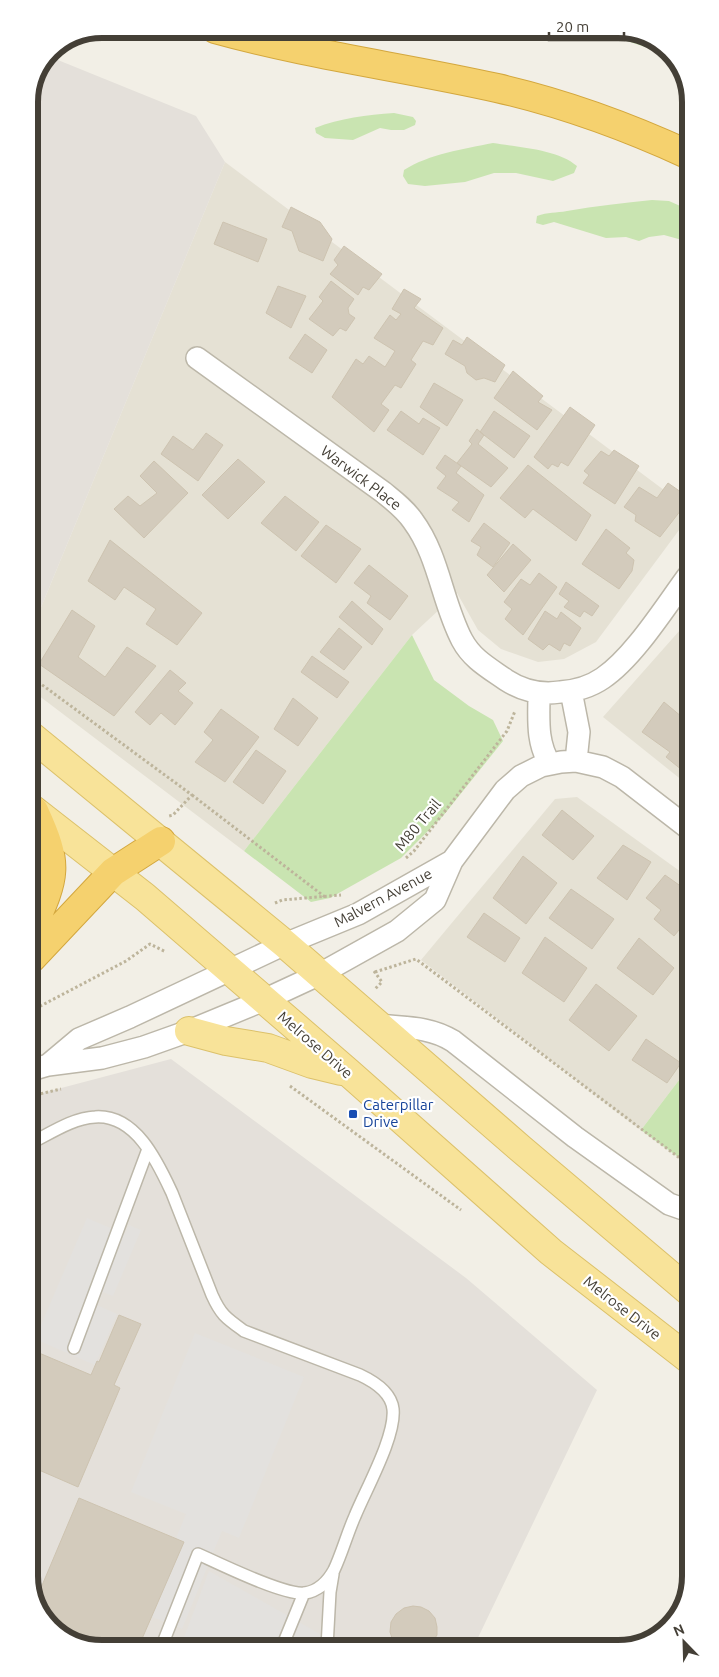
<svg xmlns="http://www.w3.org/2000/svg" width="719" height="1677" viewBox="0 0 719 1677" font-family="Ubuntu,sans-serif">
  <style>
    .residential { fill: #e5e1d4 }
    .industrial { fill: #e4e0da }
    .green { fill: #c9e4b1 }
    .parking { fill: #e3e1de }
    .building { fill: #d3cbbc; stroke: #cdc3b0 }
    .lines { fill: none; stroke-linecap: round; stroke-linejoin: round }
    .lane-casing { stroke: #bcb7a9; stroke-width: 14 }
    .street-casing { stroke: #bcb7a9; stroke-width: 24 }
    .primary-casing { stroke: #dcc16a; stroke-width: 30 }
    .highway-casing { stroke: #d3a73e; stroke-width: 30 }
    .path { stroke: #bdb49b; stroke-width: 3; stroke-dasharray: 2.5 2.5; stroke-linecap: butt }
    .lane { stroke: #fff; stroke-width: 11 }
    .street { stroke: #fff; stroke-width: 21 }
    .primary { stroke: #f8e399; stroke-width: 28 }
    .highway { stroke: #f5d16e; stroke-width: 28 }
    .transit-dot { fill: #1a4fb4; stroke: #fff; stroke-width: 2 }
    .labels { text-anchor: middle; stroke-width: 4.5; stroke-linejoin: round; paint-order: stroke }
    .street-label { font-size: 15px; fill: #443f36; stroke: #fff }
    .transit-label { font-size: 15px; fill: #164399; stroke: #fff; text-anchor: start }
    .rim { fill: none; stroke: #443f36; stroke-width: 6 }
  </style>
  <rect width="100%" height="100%" fill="#f2efe6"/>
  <!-- residential -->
  <path class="residential" d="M225,162L688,508V518L596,642L564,659L538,662L501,649L478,630L457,593L412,635L244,851L30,689V634Z
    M688,621V785L603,717Z
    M577,797L688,877L689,1067L641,1130L421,960L555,799Z"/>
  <!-- industrial -->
  <path class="industrial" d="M48,56L196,116L225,162L30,634L29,97Z
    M171,1059L466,1278L597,1390L474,1646L97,1648L57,1633L33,1598L31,1096Z"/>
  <!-- green -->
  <path class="green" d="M551,29H622L662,44L669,55L618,38Z
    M394,113L413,117L416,121L415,125L404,130H391L380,128L353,140L325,138L316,133L315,128C340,118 367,115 394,113Z
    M493,143C517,147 558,149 577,166L574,173L553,181L516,173H494L465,182L425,186L408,184L403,176L404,170C429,154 464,149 493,143Z
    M652,200L669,201L687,209V243L682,240L664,235L649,237L639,241L626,237L606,238L554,222L543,225L536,223L537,216C548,212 556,213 567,211C596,206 624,203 652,200Z
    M412,635L434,680L469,706L493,720L503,741L443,816L401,858L330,898L311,902L244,851Z
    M689,1067V1165L641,1130Z"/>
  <!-- parking -->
  <path class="parking" d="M87,1218L125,1234L129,1225L141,1230L113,1296L103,1292L97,1305L117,1314L95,1365L35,1339Z
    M195,1333L304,1377L239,1538L222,1531L182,1629L145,1614L186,1514L131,1492Z
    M209,1571L327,1638V1647L180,1648Z"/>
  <!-- building -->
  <path class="building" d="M291,207L320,222L332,239L323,261L299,251L292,231L282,227Z
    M223,222L267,239L258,262L214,244Z
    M344,246L382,274L369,290L363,287L358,295L330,274L338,265L334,260Z
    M331,281L354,299L348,308L349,314L355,318L346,331L340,328L333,336L309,319L323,301L319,297Z
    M278,286L306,296L291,328L266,313Z
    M404,289L421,299L414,308L443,328L433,345L423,341L411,360L416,364L401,388L395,385L381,404L389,410L374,432L332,397L356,359L363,364L369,356L385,367L395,351L374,338L390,315L396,320L401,314L392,309Z
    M305,334L327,350L312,373L289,358Z
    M467,337L505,365L495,382L484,378L476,380L467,373L465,366L445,354L453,340L462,345Z
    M513,371L543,396L538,402L552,410L537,430L494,398Z
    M434,383L463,400L447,426L420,407Z
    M570,407L595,425L568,466L561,462L558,467L552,464L548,469L534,457Z
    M401,411L419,424L423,418L440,428L423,455L387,430Z
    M494,411L530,436L514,458L480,432Z
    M477,429L484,435L478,444L508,468L491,487L457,463L472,444L469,441Z
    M206,433L223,445L198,481L161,454L173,436L193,450Z
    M614,450L639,466L615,504L583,483L589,475L584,471L601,451L609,456Z
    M445,455L461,466L456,473L484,495L469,522L452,510L459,502L437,488L446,476L436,468Z
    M238,459L265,482L228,519L202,495Z
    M154,461L188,493L144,538L114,509L128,496L140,506L157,493L140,476Z
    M528,465L591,515L576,541L533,509L525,518L500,498Z
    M668,483L688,497V501L660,537L635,521L636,515L624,507L639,487L657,498Z
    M285,496L319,522L296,551L261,523Z
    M484,523L510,543L493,567L477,555L481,547L471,541Z
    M326,525L361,549L336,583L301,556Z
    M606,529L630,548L626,553L634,560L632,571L619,589L582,564Z
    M110,540L202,613L177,645L146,624L156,609L124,587L115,600L88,581Z
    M513,544L531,560L504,592L487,575Z
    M369,565L408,596L390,620L367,603L371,596L354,583Z
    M539,573L557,587L523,635L505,619L512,609L504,602L521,579L530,585Z
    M566,582L599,606L592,616L584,611L580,617L564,607L569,601L559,594Z
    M352,601L383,629L372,645L339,617Z
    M72,610L95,626L78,657L105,677L127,647L156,666L114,716L39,664Z
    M545,611L557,619L561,612L581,628L570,646L564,643L560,651L549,644L543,650L528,639Z
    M339,628L362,647L344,670L320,652Z
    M312,656L349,682L337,698L301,672Z
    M170,670L186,683L178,691L193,703L175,725L161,713L150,725L135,712Z
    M293,698L318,718L298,746L274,729Z
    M664,702L688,722V775L666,757L670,752L642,732Z
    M221,709L259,737L225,782L195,762L213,740L204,732Z
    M256,750L286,771L263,804L233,782Z
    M562,810L594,836L573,860L542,835Z
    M623,845L651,862L627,900L597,878Z
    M523,856L557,883L526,924L493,898Z
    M665,875L689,892V918L674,936L654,919L661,910L646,898Z
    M571,889L614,919L592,949L549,918Z
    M484,913L520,938L505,962L467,937Z
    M545,937L587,968L564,1002L522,973Z
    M639,938L674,968L653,995L617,968Z
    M596,984L637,1016L609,1051L569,1020Z
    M646,1039L681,1063L667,1083L632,1060Z
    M119,1315L141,1324L114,1385L120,1388L78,1487L32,1467V1350L91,1375L97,1361L99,1362Z
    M79,1498L184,1542L138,1648H97L57,1633L35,1602Z
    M413,1606L421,1607L429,1611L435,1618L437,1627V1635L430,1646H398L393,1641L390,1632L391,1622L396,1614L404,1608Z"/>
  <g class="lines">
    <!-- lane casing -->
    <g class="lane-casing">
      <path id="lane" d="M31,1143C51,1133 73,1118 95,1117C136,1114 158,1163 172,1193L212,1295C221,1315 226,1318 244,1331L360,1375C375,1382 391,1392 393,1409C396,1436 366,1489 355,1516C347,1534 342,1553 334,1570C328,1581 318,1591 305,1593C285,1596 220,1564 198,1554L161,1648
        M74,1348L148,1149
        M282,1647L304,1593
        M327,1647L330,1592L333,1574"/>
    </g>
    <!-- street casing -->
    <g class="street-casing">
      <path id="street" d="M197,358L383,492C394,501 405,509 413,521C439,556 442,602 462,640C472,659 489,668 506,680C523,691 540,695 560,692C575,691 590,687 603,678C634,657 665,607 688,576
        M571,691L579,732L576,761
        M539,693C539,718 536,742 550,764
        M377,1025C404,1028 429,1026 453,1041L575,1137L669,1204L689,1211
        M48,1065L79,1039L130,1017L285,944L358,914L452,861
        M31,1070L48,1065L102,1058L144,1047L189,1031L264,1000L320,974L397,931L435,900L452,861L505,790L521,776L541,766L561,762L576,761L603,767L622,777L688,828"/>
    </g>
    <!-- primary casing -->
    <g class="primary-casing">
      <path id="primary" d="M30,735L285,944L521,1149L690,1292
        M31,808L145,897L348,1072L551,1252L690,1360
        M189,1031L226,1041L268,1048L312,1064L341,1071"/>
    </g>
    <!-- highway casing -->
    <g class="highway-casing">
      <path id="highway" d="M215,29C308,55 403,67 497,88C563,103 626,126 687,154
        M31,931C55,876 60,867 34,811
        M31,959L113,872L161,841"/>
    </g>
    <!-- path -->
    <path class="path" d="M30,676L192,795L173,815L169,816
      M192,795L325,897
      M406,858L414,851L507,731L515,711
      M275,903L282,900L341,895
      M374,971L382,982L375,989
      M375,972L416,959L689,1165
      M31,1011L126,961L150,944L166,952
      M290,1086L461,1210
      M31,1096L61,1089"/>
    <!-- lane -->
    <use href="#lane" class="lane"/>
    <!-- street -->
    <use href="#street" class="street"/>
    <!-- primary -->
    <use href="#primary" class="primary"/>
    <!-- highway -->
    <use href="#highway" class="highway"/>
  </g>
  <!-- markers -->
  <rect class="transit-dot" x="348" y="1109" width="10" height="10" rx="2.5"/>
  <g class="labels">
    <!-- street labels -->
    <g class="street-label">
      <text transform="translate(361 478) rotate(37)" y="5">Warwick Place</text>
      <text transform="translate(418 825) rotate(-50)" y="5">M80 Trail</text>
      <text transform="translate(383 898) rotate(-28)" y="5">Malvern Avenue</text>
      <text transform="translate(315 1045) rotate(41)" y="5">Melrose Drive</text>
      <text transform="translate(622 1308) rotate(38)" y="5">Melrose Drive</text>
    </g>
    <!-- transit labels -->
    <g class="transit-label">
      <text x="363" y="1110">Caterpillar<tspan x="363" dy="17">Drive</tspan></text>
    </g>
  </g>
  <!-- crop -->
  <path d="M0 0H719V1677H0ZM102 38H618A64 64 0 0 1 682 102V1576A64 64 0 0 1 618 1640H102A64 64 0 0 1 38 1576V102A64 64 0 0 1 102 38Z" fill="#fff" fill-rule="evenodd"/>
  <path class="rim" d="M102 38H618A64 64 0 0 1 682 102V1576A64 64 0 0 1 618 1640H102A64 64 0 0 1 38 1576V102A64 64 0 0 1 102 38Z"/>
  <!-- north arrow -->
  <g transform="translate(684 1642) rotate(337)" stroke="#ffffff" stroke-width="4" paint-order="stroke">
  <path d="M0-4L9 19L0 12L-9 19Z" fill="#443f36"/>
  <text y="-8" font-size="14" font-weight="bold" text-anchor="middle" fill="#443f36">N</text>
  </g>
  <!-- scale -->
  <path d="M549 32v8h75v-8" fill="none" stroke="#443f36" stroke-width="2.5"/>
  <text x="556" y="32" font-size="15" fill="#443f36" stroke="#ffffff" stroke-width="4" paint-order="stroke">20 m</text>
</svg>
